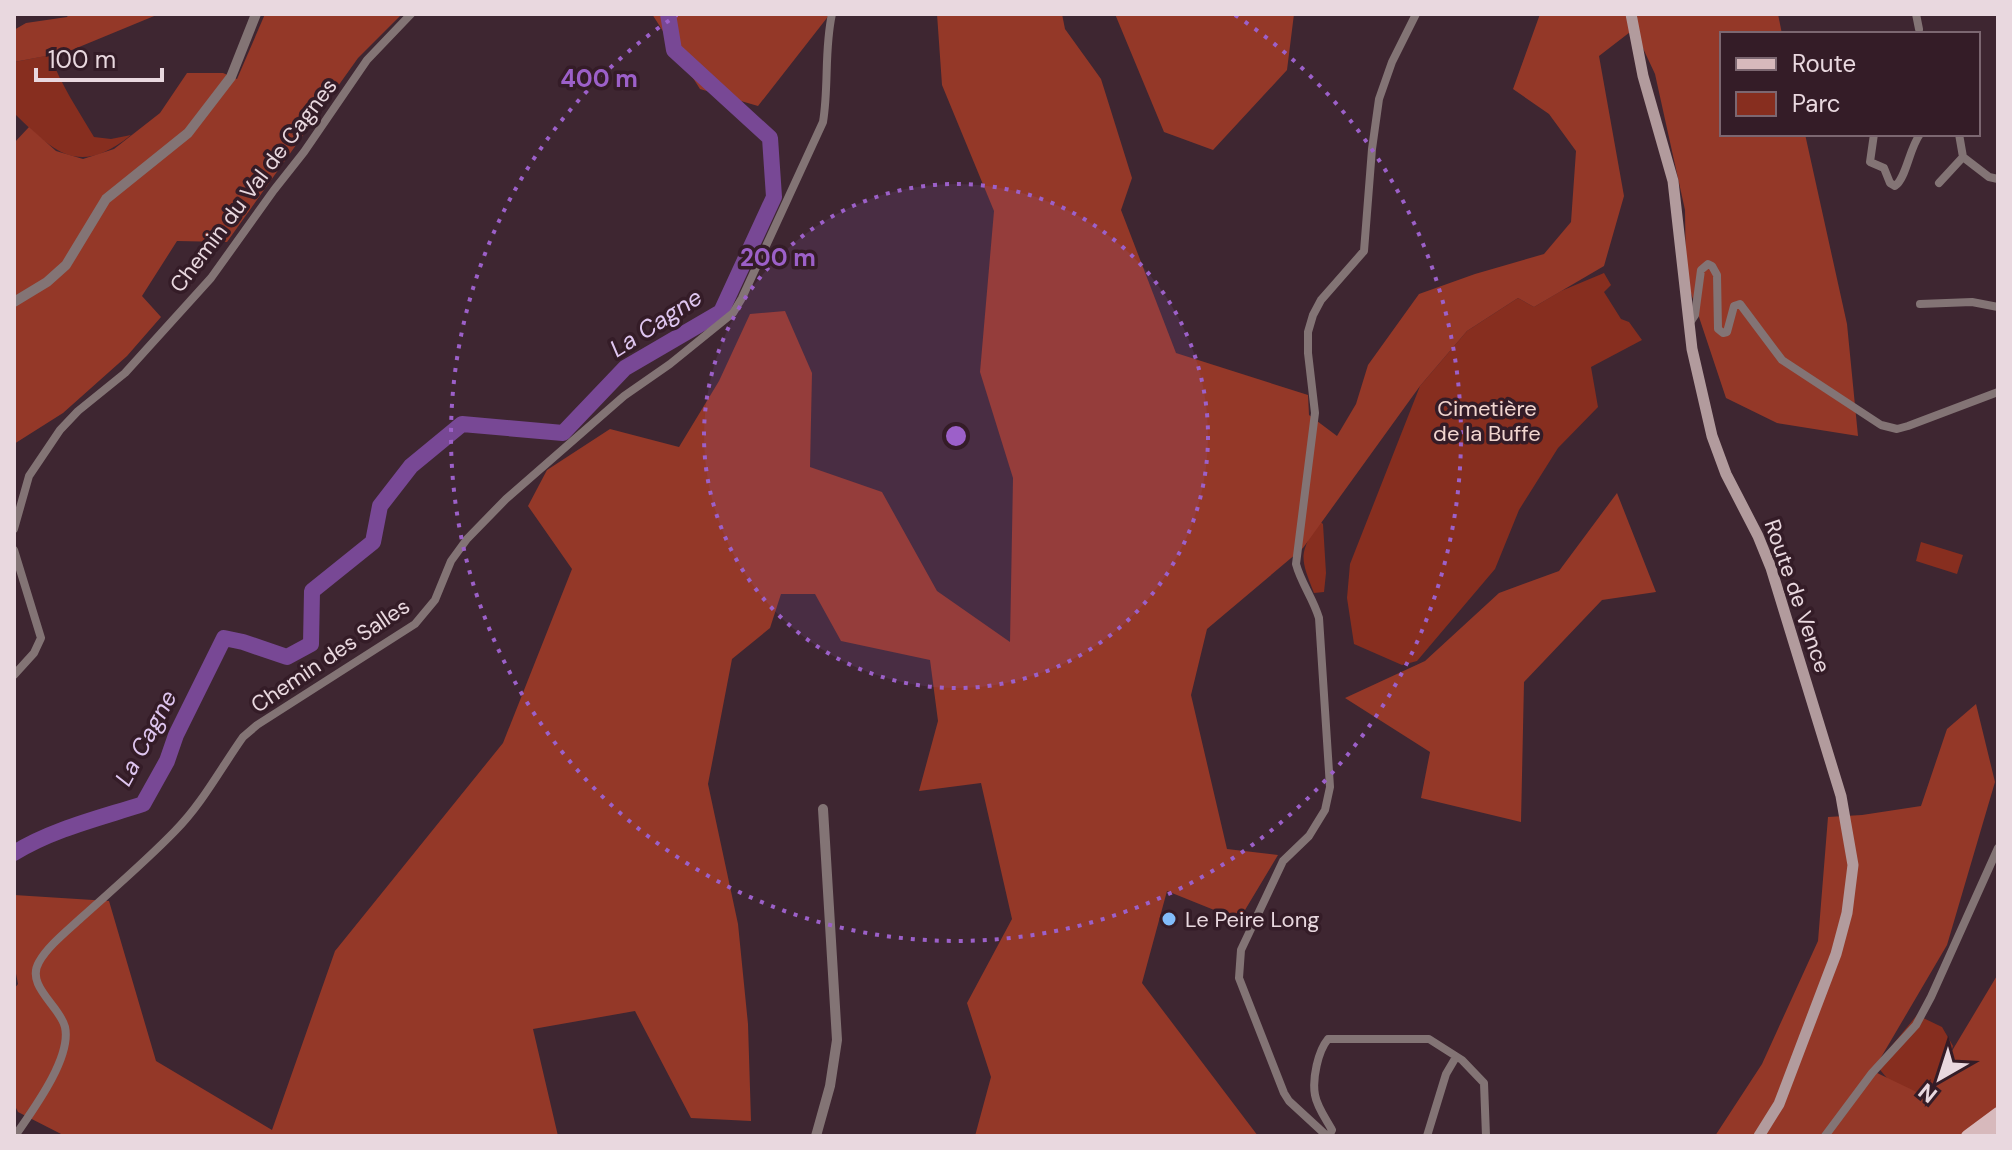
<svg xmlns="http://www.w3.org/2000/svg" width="2012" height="1150" viewBox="0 0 2012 1150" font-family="'DM Sans',sans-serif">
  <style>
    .green { fill: #872e1f }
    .forest { fill: #943828 }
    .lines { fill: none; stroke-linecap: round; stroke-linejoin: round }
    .river { stroke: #784895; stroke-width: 16 }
    .minor { stroke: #837475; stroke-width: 8 }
    .tertiary { stroke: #837475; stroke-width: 10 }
    .secondary { stroke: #b29b9d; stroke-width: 11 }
    .primary { stroke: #d7b9bc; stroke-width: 12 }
    .ring { fill: none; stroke: #9c60c9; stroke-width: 4; stroke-dasharray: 4 8 }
    .poi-dot { fill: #82bcfa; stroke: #341c27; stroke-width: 3 }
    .labels { text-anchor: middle; stroke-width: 7; stroke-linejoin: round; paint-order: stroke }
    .street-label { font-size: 22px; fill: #e9d8df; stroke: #341c27 }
    .park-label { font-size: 22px; fill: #f1d5cf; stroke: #341c27 }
    .poi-label { font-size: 22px; fill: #e9d8df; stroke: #341c27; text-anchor: start }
    .water-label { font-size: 24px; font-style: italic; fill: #dfc6f0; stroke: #341c27 }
    .centre { fill: #9c60c9; stroke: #341c27; stroke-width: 4 }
    .ring-label { font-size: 24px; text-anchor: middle; font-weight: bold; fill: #9c60c9; stroke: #341c27; stroke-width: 7; stroke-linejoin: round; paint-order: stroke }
  </style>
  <rect width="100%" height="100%" fill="#3e2631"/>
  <!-- green -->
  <path class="green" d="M50,55C61,85 78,110 94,137L111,139L131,135C79,177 55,153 14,113V62Z
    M1604,273L1611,285L1604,292L1621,319L1629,322L1642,340L1591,367L1598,407L1558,448L1519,510L1495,569L1417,661L1402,665L1354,644L1347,598L1350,564L1420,386L1467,331L1518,298L1534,307L1561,291Z
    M1318,520L1323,524L1326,573L1324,592L1314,593C1299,555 1300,556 1318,520Z
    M1921,542L1963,555L1957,574L1916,561Z
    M1917,1015L1942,1027L1953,1046L1942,1081L1927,1104L1897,1090L1876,1065Z"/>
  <!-- forest -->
  <path class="forest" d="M69,14H159L67,52L14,62V30L26,23L67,17Z
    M265,14H402L358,58L227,242L177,241L142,296L161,317L127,356L63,413L14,444V143L29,127L56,151L83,159L114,149L160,113L187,73H223L237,79Z
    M652,14H830L758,106L700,89Z
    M937,14H1062L1065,29L1101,79L1132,178L1121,210L1176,353L1308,395L1309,415L1337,436L1356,404L1368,365L1419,294L1475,274L1544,254L1571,222L1576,151L1549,114L1513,89L1540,14H1778L1782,34H1722V134H1805L1847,324L1858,436L1777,423L1726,398L1686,278L1685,210L1655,74L1634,29L1599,56L1624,196L1604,266L1534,307L1518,298L1467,331L1420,386L1303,548L1207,629L1191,695L1227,849L1278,855L1239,920L1167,891L1142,983L1258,1136H975L991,1077L967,1003L1012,919L981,783L919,791L938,721L930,660L841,641L815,594H781L770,628L732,659L708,784L738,924L748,1024L751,1121L691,1118L635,1011L533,1029L558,1136H65L18,1112L14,1104V989L18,984L14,963V895L109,901L156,1061L272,1130L335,951L503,743L572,569L528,506L547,470L610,429L679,447L719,381L750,314L785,311L812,373L810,467L882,492L937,591L1010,642L1013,478L980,372L994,211L942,85Z
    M1115,14H1294L1287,70L1213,150L1164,132Z
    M1617,493L1656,592L1602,600L1524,682L1521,822L1421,798L1430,752L1345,698L1425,661L1499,593L1559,571Z
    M1976,704L1995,782L1947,945L1873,1071L1925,1096L1998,974V1136H1715L1762,1064L1818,941L1828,817L1862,815L1921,806L1947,729Z"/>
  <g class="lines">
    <!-- river -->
    <path class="river" d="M14,853C53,829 100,818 143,804L167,761L176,735L224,638L243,642L287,657L311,644L312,591L373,542L380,506L411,466L462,424L563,433L625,368L721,312L774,197L770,138L674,50L668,14"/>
    <!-- minor -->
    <path class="minor" d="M1916,14L1919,29
      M1874,134L1870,162L1884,168L1890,183L1895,186C1906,179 1909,149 1920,134
      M1959,134L1963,157L1989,177L1998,179
      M1939,183L1963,157
      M1920,304L1972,302L1998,307
      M1689,324L1695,315L1701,270L1708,264L1712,266L1717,275L1718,329L1723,333L1727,332L1734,306L1740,304L1782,360L1881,425L1897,429L1908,426L1998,392
      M14,529L29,476L60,430L78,411L125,373L211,278L274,190L304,152L367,60L411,14
      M14,550L41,638L34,653L14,675
      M15,1136C32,1111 72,1058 65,1027C60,1006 25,986 39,962C48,946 67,931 81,918C112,890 145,862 175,831C202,804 221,768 243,737L257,725L415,624L435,600L451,561L467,539L506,499L624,396L670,364L733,313L742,298L823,122C829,86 824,50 832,14
      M1327,1136L1289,1101L1284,1093L1239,978L1241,950L1283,861L1309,836L1325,810L1330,787L1319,618C1313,598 1301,583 1296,564L1315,413L1308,353V332L1313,315L1321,300L1364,251L1372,149L1379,99L1392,62L1416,14
      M1329,1136L1332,1130C1326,1119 1317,1107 1315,1095C1312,1079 1318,1051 1328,1039H1429L1462,1060L1484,1083L1486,1136
      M1427,1136L1446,1074L1456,1057
      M1825,1136L1872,1073L1916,1025L1931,997L1998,848"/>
    <!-- tertiary -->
    <path class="tertiary" d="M14,302L47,282L66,265L106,199L188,133L231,77L256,14
      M816,1136L830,1086L837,1040L823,809"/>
    <!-- secondary -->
    <path class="secondary" d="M1631,14L1643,76L1673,181L1692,349L1712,436L1726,474L1758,536L1771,568L1841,796L1853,865L1847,913L1836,954L1779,1104L1759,1136"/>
    <!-- primary -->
    <path class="primary" d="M1967,1136L1998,1113
      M1983,1136L1998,1125"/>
  </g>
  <!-- distance rings -->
  <circle cx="956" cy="436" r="252" fill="#9c60c9" fill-opacity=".12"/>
  <g class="ring">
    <circle cx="956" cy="436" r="252"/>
    <path d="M1235 15A505 505 0 1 1 677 15"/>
  </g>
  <!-- markers -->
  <circle class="poi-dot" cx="1169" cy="919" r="8"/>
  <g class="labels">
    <!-- street labels -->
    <g class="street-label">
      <text transform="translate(253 185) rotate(-53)" y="8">Chemin du Val de Cagnes</text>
      <text transform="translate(1798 596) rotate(71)" y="8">Route de Vence</text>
      <text transform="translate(330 655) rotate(-34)" y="8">Chemin des Salles</text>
    </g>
    <!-- park labels -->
    <g class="park-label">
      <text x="1487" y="416">Cimetière<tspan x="1487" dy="25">de la Buffe</tspan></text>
    </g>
    <!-- poi labels -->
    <g class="poi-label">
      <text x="1185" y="927">Le Peire Long</text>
    </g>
    <!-- water labels -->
    <g class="water-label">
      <text transform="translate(656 323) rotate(-33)" y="8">La Cagne</text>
      <text transform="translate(146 738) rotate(-62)" y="8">La Cagne</text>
    </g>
  </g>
  <circle cx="956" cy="436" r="12" class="centre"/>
  <g class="ring-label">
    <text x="599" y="87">400 m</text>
    <text x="778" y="266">200 m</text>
  </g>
  <!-- border -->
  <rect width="2012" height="1150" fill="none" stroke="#e9d8df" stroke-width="32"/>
  <!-- legend -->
  <rect x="1720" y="32" width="260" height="104" fill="#341c27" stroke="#7c6771" stroke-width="2"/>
  <rect x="1736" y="58" width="40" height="12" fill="#d7b9bc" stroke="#7c6771" stroke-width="2"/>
  <text x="1792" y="72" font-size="24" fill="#e9d8df">Route</text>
  <rect x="1736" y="92" width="40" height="24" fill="#872e1f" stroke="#7c6771" stroke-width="2"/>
  <text x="1792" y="112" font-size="24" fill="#e9d8df">Parc</text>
  <!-- north arrow -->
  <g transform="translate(1940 1078) rotate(219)" stroke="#341c27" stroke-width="6" paint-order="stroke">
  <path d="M0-6L14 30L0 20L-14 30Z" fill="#e9d8df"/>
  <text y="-12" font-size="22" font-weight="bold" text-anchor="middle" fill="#e9d8df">N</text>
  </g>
  <!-- scale -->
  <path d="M36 68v12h126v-12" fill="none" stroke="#e9d8df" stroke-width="4"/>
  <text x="48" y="68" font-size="24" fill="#e9d8df" stroke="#341c27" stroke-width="6" paint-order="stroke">100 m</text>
</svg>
